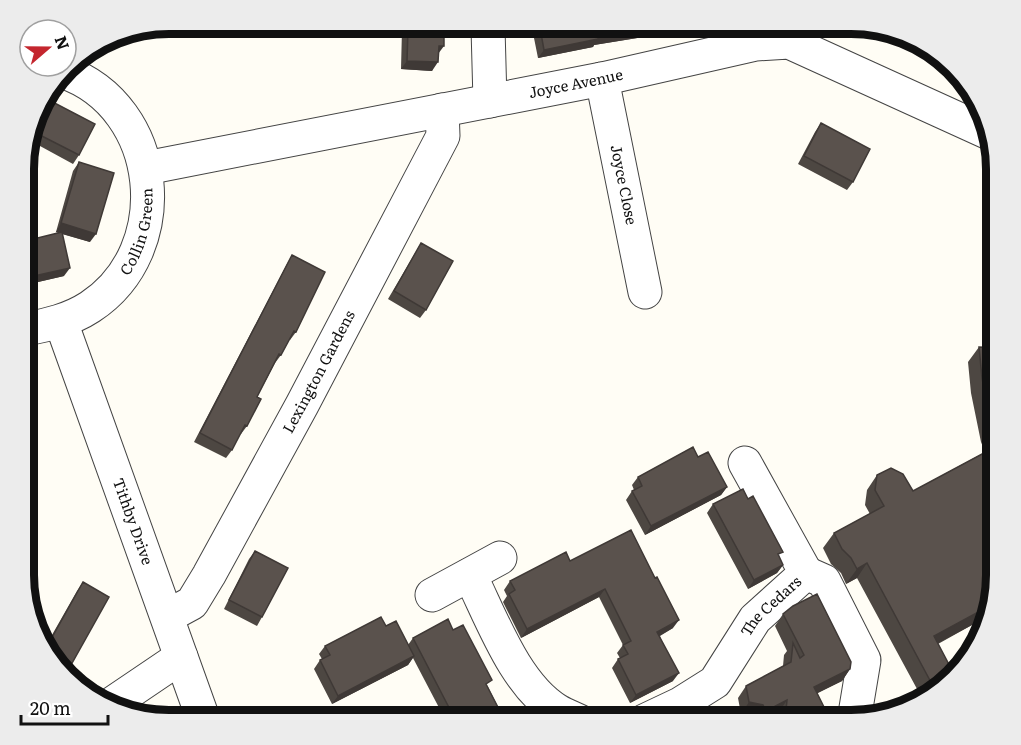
<svg xmlns="http://www.w3.org/2000/svg" width="1021" height="745" viewBox="0 0 1021 745" font-family="Literata,serif">
  <style>
    .lines { fill: none; stroke-linecap: round; stroke-linejoin: round }
    .minor-casing { stroke: #444; stroke-width: 35 }
    .minor { stroke: #fff; stroke-width: 33 }
    .wall { fill: #4d4742 }
    .shaded-wall { fill: #3f3936 }
    .building { fill: #5a524d; stroke: #3f3936; stroke-width: 1.5 }
    .labels { text-anchor: middle; stroke-width: 6; stroke-linejoin: round; paint-order: stroke }
    .street-label { font-size: 15px; fill: #111; stroke: #fff }
    .rim { fill: none; stroke: #111; stroke-width: 8 }
  </style>
  <rect width="100%" height="100%" fill="#fffdf5"/>
  <g class="lines">
    <!-- minor casing -->
    <g class="minor-casing">
      <g id="minor">
        <path d="M488,28L490,101"/>
        <path id="s1" d="M602,79L645,292"/>
        <path id="s2" d="M146,168L602,79L756,44L789,42L989,133"/>
        <path id="s3" d="M61,322L204,721"/>
        <path id="s4" d="M25,329C48,325 70,320 90,307C177,250 163,107 64,72"/>
        <path d="M806,573L824,581L864,660L854,720"/>
        <path d="M470,575C492,619 515,685 558,711C565,715 573,718 579,721"/>
        <path d="M432,595L500,558"/>
        <path id="s5" d="M168,616L192,603L209,575L302,405L443,136L442,110"/>
        <path d="M113,703L181,657"/>
        <path id="s6" d="M644,721L680,704L715,682L755,619L806,573L745,463"/>
      </g>
    </g>
    <!-- minor -->
    <use href="#minor" class="minor"/>
  </g>
  <!-- wall -->
  <path class="wall" d="M667,26L662,34L594,45L593,47L538,58L532,28Z
    M402,29H444L438,54L432,71L401,69Z
    M43,97L79,155L73,164L29,140Z
    M821,123L853,182L847,190L798,164L815,132Z
    M79,162L90,242L62,234L64,276L25,285V241L60,233L56,232L73,171Z
    M421,243L426,310L420,318L388,299Z
    M292,255L296,332L290,340H289L281,355L275,363L257,397L247,426L241,434H240L232,450L226,458L194,442L287,264Z
    M979,347L997,348V584L978,636L972,625L938,644L954,674L923,700L857,578L846,584L841,573L831,564L823,548L834,533L870,514L865,505L867,490L877,475L913,491L985,452L981,442L971,393L968,362Z
    M698,457L727,487L721,495L645,535L626,500L632,491L634,490L632,485L638,477Z
    M713,504L779,557L783,565L777,573L748,589L707,513Z
    M255,551L262,617L257,626L224,609L249,559Z
    M570,561L673,628L660,636L673,681L630,703L612,668L618,659L620,658L617,653L623,645L599,597L521,638L503,602L507,596L504,590L510,581Z
    M83,582L71,665L66,673L44,649L77,591Z
    M783,614L850,669L842,681L817,693L828,715L841,721H778L779,712L761,721H756L754,717L741,714L738,698L746,686L783,666L784,655L787,651L775,626Z
    M386,626L408,645L413,638L453,630L488,687L505,721H446L413,658L408,665L332,704L314,669L320,660L322,659L319,654L325,646Z"/>
  <!-- shaded-wall -->
  <path class="shaded-wall" d="M662,26H667L662,34L594,45L593,47L538,58L544,50L598,37Z
    M439,46H444L438,54Z
    M407,61L438,62L432,71L401,69Z
    M61,223L96,234L90,242L56,232Z
    M70,268L64,276L25,285V278Z
    M727,487L721,495L645,535L651,526Z
    M867,563L857,578L846,584L857,569Z
    M783,565L777,573L748,589L754,580Z
    M605,589L599,597L521,638L527,629Z
    M982,610L972,625L923,651L934,636Z
    M679,620L673,628L652,640L657,632Z
    M414,656L408,665L332,704L338,696Z
    M850,669L842,681L806,699L814,687Z
    M679,673L673,681L630,703L636,695Z
    M954,675L923,700L933,686Z
    M787,700L779,712L761,721H759L766,711Z
    M749,702L763,705L754,717L741,714Z"/>
  <!-- building -->
  <path class="building" d="M662,26L598,37V39L544,50L540,28Z
    M408,29H444V46H439L438,62L407,61Z
    M43,97L95,124L79,155L32,131Z
    M821,123L870,149L853,182L804,156Z
    M79,162L114,173L96,234L61,223Z
    M62,232L70,268L25,278V241Z
    M421,243L453,261L426,310L394,291Z
    M292,255L325,272L296,332L294,331L281,355L279,354L257,397L261,399L247,426L245,425L232,450L200,433Z
    M979,347L997,348V442L991,427L982,378Z
    M997,446V584L985,615L982,610L934,636L954,674L933,686L867,563L857,569L851,558L842,549L834,533L884,506L875,490L877,475L891,468L903,474L913,491Z
    M693,447L698,457L708,452L727,487L651,526L632,491L642,486L638,477Z
    M743,489L748,499L753,496L783,552L778,554L783,565L754,580L713,504Z
    M631,530L655,578L657,577L679,620L657,632L679,673L636,695L618,659L628,654L623,645L631,641L605,589L527,629L509,594L515,590L510,581L566,552L570,561Z
    M255,551L288,568L262,617L229,600Z
    M83,582L109,597L71,665L45,650Z
    M817,594L851,662L850,669L814,687L828,715L841,721H785L787,700L766,711L763,705L749,702L746,686L791,662L793,643L800,658L804,655L783,614L793,606Z
    M381,617L386,626L396,621L414,656L338,696L320,660L330,655L325,646Z
    M448,619L453,630L463,625L492,680L486,684L505,721H456L413,638Z"/>
  <g class="labels">
    <!-- street labels -->
    <g class="street-label">
      <text dy="5" stroke="none"><textPath href="#s2" startOffset="438">Joyce Avenue</textPath></text>
      <text dy="5" stroke="none"><textPath href="#s1" startOffset="108">Joyce Close</textPath></text>
      <text dy="5" stroke="none"><textPath href="#s4" startOffset="162">Collin Green</textPath></text>
      <text dy="5" stroke="none"><textPath href="#s5" startOffset="291">Lexington Gardens</textPath></text>
      <text dy="5" stroke="none"><textPath href="#s3" startOffset="212">Tithby Drive</textPath></text>
      <text dy="5" stroke="none"><textPath href="#s6" startOffset="176">The Cedars</textPath></text>
    </g>
  </g>
  <!-- crop -->
  <path d="M0 0H1021V745H0ZM169 34H851A135 135 0 0 1 986 169V575A135 135 0 0 1 851 710H169A135 135 0 0 1 34 575V169A135 135 0 0 1 169 34Z" fill="#ececec" fill-rule="evenodd"/>
  <path class="rim" d="M169 34H851A135 135 0 0 1 986 169V575A135 135 0 0 1 851 710H169A135 135 0 0 1 34 575V169A135 135 0 0 1 169 34Z"/>
  <!-- north arrow -->
  <g transform="translate(48 48) rotate(70)"><circle r="28" fill="#ffffff" stroke="#a0a0a0" stroke-width="1.5"/>
  <path d="M0-4.5L10 22L0 15L-10 22Z" fill="#c4262e"/>
  <text y="-9" font-size="16" font-weight="bold" text-anchor="middle" fill="#111111">N</text>
  </g>
  <!-- scale -->
  <path d="M21 715v9h87v-9" fill="none" stroke="#111111" stroke-width="3"/>
  <text x="30" y="715" font-size="18" fill="#111111" stroke="#ffffff" stroke-width="4.5" paint-order="stroke">20 m</text>
</svg>
